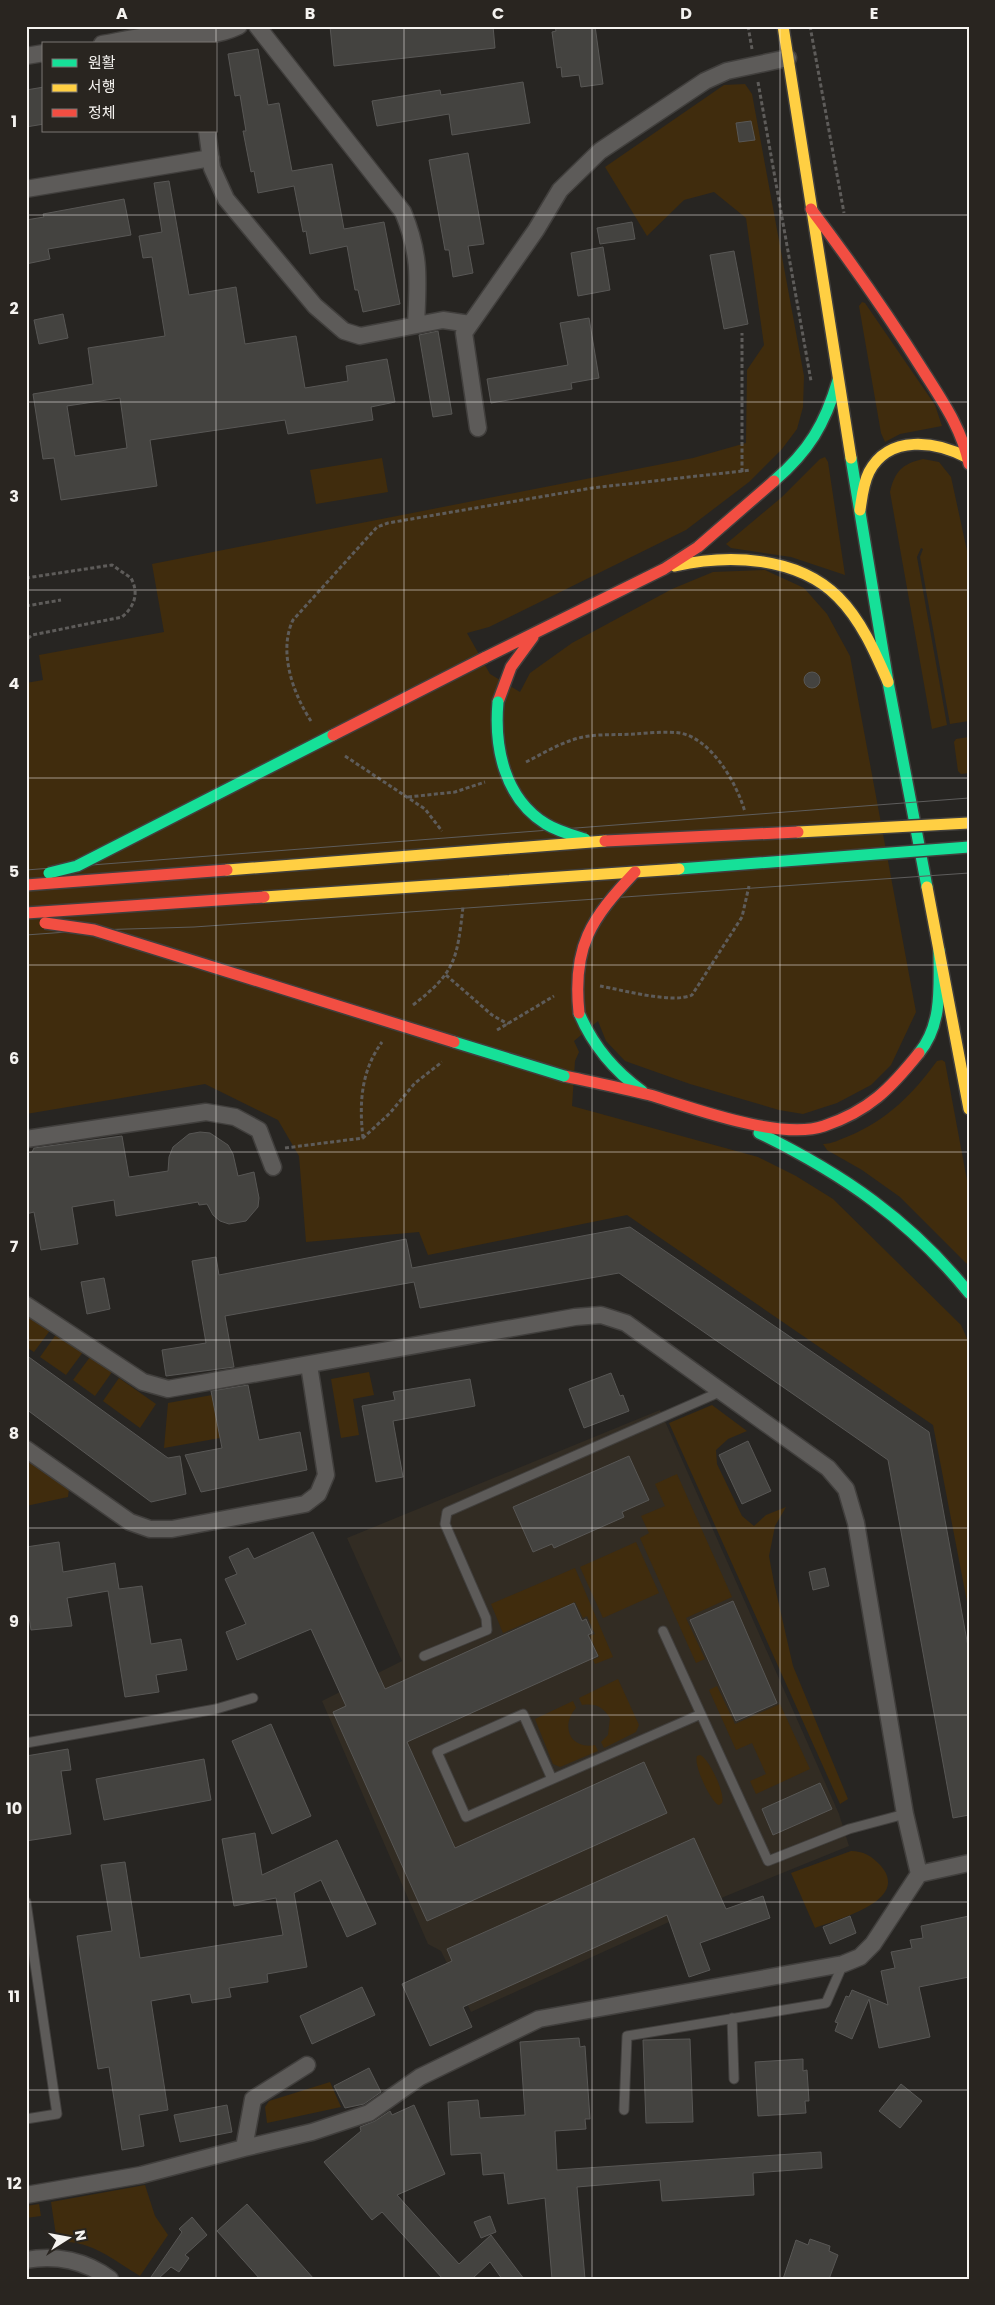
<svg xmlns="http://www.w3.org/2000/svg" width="995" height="2305" viewBox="0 0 995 2305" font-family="Poppins,'Noto Sans KR',sans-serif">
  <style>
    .built { fill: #322c23 }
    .green { fill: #402c0d }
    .building { fill: #444340; stroke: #585755; fill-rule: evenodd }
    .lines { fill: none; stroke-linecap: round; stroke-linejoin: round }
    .lane-casing { stroke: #413f3d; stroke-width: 11 }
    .street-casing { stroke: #413f3d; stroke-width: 19 }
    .fast-casing { stroke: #413f3d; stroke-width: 14 }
    .slow-casing { stroke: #413f3d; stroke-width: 14 }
    .jam-casing { stroke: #413f3d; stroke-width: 14 }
    .path { stroke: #5e5c5a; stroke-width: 3; stroke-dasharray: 4 2.5; stroke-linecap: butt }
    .lane { stroke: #5d5b59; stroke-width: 9 }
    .street { stroke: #5d5b59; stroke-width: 16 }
    .fast { stroke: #16e098; stroke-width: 11 }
    .slow { stroke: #ffcf43; stroke-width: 11 }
    .jam { stroke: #f24e42; stroke-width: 11 }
    .tram { stroke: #5e5d5c; stroke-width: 1 }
    .fast-bridge-casing { stroke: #413f3d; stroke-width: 14; stroke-linecap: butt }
    .slow-bridge-casing { stroke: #413f3d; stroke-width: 14; stroke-linecap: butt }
    .jam-bridge-casing { stroke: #413f3d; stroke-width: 14; stroke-linecap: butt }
    .fast-bridge { stroke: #16e098; stroke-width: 11 }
    .slow-bridge { stroke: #ffcf43; stroke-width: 11 }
    .jam-bridge { stroke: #f24e42; stroke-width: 11 }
    .grid { fill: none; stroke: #f5f3f0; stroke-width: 1; stroke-opacity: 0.55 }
    .neatline { fill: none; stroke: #f5f3f0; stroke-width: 2 }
    .grid-label { font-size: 16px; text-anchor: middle; font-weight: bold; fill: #f5f3f0 }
  </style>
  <rect width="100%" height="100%" fill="#272522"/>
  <!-- built -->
  <path class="built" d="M660,1410L839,1814L849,1846L726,1896L471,2012L441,1951L428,1944L322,1701L402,1661L347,1538Z"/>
  <!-- green -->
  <path class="green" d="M745,84L752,94L804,376L803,407L797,429L782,449L749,482L686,530L489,627L467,633L490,674L520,692L530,673L572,643L672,589L713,572L765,570L804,588L827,614L850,656L916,1012L891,1065L871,1085L837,1103L803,1114L779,1110L690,1084L625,1061L606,1041L598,1021L574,1041L579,1052L575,1061L572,1106L758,1157L796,1176L833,1199L961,1325L969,1343V1612L933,1425L627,1215L428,1255L419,1232L306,1242L299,1156L278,1120L205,1084L26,1114V683L43,680L39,655L164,632L152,564L693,458L746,443L747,370L764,345L746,218L714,192L684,200L647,236L605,167L724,85Z
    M862,302L865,303L935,405L942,426L900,434L885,442L881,433L859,306Z
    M825,457L828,462L845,575L791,557L731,548L726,544L782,497L820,459Z
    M382,458L388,492L316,504L310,470Z
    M923,459L939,462L951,477L969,560V721L950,724L920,557L923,549L921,548L917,557L947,725L932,729L890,492C895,471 902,464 923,459Z
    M969,737V773L961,774L958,771L954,742L956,739Z
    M942,1060L945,1062L969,1191V1266L900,1197L862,1170L827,1150L823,1144C832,1144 841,1139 849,1136C887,1120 913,1094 937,1061Z
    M26,1313L51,1329L34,1352L26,1347Z
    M57,1333L83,1352L66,1375L40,1357Z
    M90,1357L112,1372L95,1396L73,1380Z
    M369,1372L374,1395L353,1399L359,1435L341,1438L331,1379Z
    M119,1378L156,1404L140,1428L103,1401Z
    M212,1395L220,1438L164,1448L168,1403Z
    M712,1405L747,1431L728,1439L716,1450L717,1464L742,1516L754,1526L766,1515L786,1507L775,1526L769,1556L774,1583L793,1666L848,1799L840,1804L669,1423Z
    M26,1460L69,1489L68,1497L26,1506Z
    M677,1474L732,1597L686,1618L705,1659L696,1663L640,1538L649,1533L641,1516L665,1506L655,1484Z
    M636,1542L659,1593L603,1618L580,1567Z
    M575,1568L613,1657L595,1664L593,1660L599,1657L590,1636L595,1634L587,1616L583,1618L575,1602L503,1633L491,1604Z
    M618,1679L639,1725L636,1732L604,1748L601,1742L608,1735L610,1718C603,1707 596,1703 582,1705L579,1698Z
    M717,1686L735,1724L780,1704L810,1769L756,1794L750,1781L766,1774L752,1743L736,1750L709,1690Z
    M573,1701L576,1708C560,1726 570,1750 595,1745L598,1751L560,1767L553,1764L535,1719Z
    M700,1755C709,1758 726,1795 722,1803L719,1805C711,1803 693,1764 697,1756Z
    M851,1851C863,1851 872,1856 881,1866C911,1901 837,1919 815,1928L791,1873Z
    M330,2082L341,2107L267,2123L265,2107L269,2101Z
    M145,2185L155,2216L168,2235L140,2276C111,2259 92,2240 57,2242L51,2202Z
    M39,2204L41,2216L26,2218V2206Z"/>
  <!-- building -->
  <path class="building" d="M330,26H493L495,48L334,66Z
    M555,26H595L603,84L581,87L579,75L562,77L561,67L557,68L552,32L556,31Z
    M258,49L268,105L279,103L292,171L332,164L344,229L384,222L400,304L363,312L358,290H355L347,246L310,254L306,231L303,232L294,186L258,193L254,171L251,172L243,131H246L240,95L235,96L228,54Z
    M523,82L530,123L452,135L449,114L377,126L372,101L440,90L441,95Z
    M44,87V124L26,127V90Z
    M751,121L755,140L739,142L736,123Z
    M468,153L484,244L468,246L473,273L453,277L449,250H445L429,160Z
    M169,181L189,295L236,287L245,344L296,336L305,388L348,381L346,366L387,359L395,402L371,407L373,420L288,434L285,420L150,440L157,486L61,500L54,458L43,459L33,394L93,384L88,348L165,336L152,257L143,258L139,236L162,232L154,183ZM120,398L127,448L75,456L67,406Z
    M124,199L131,235L48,249L50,259L26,264V220L44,217L43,214Z
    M632,222L635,239L600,244L597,228Z
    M603,247L610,290L578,296L571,253Z
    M734,251L748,324L724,329L710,255Z
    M63,314L68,338L39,344L34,320Z
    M589,318L599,378L571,383L572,389L491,403L487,379L568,365L560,323Z
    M438,331L452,414L433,417L419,335Z
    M804 680a8 8 0 1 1 16 0a8 8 0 1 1-16 0Z
    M200,1132L210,1133L228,1145L233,1154L238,1176L254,1172L259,1198L258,1207L246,1221L229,1224L220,1221L213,1215L207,1204L199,1205L198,1202L116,1216L114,1200L72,1207L78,1244L41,1250L34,1212L26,1214V1153L32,1152L34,1148L122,1136L129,1177L168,1171L169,1157L173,1147L189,1134Z
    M630,1227L929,1432L969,1652V1815L953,1818L888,1460L619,1273L420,1308L414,1282L225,1316L234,1367L166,1376L162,1350L206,1343L192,1261L216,1257L219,1275L406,1239L412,1268Z
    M104,1278L110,1309L87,1314L81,1282Z
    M26,1355L168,1458L180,1456L186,1494L151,1502L26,1409Z
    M611,1373L620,1396L623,1395L629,1411L584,1428L569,1389Z
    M470,1379L475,1406L393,1421L403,1477L376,1482L362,1406L395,1400L393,1392Z
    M248,1385L259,1440L300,1432L307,1470L201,1492L185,1455L222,1448L211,1391Z
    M748,1441L771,1491L742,1504L719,1455Z
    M629,1456L649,1500L622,1512L624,1517L554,1548L552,1544L533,1552L513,1507Z
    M313,1532L385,1689L574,1603L582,1621L586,1619L592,1633L588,1635L598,1656L407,1742L455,1848L644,1762L667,1813L427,1921L333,1712L346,1706L311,1629L237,1660L226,1632L246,1624L225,1579L237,1574L229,1557L248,1548L254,1559Z
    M59,1542L63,1572L115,1563L119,1589L142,1586L151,1644L181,1639L187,1670L156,1675L159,1692L125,1697L108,1591L67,1598L72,1626L31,1630L26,1598V1547Z
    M825,1568L829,1586L813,1590L809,1572Z
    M733,1601L777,1703L736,1721L690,1620Z
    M271,1724L311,1816L272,1834L232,1741Z
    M68,1749L71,1770L61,1771L71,1834L26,1841V1756Z
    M204,1759L211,1800L104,1820L96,1779Z
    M820,1783L832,1809L773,1835L762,1809Z
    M255,1833L262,1875L337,1840L376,1924L347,1937L321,1880L294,1893L307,1967L267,1974L268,1982L229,1988L231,1997L192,2003L190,1994L151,2001L168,2110L139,2115L144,2146L122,2150L109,2067L98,2069L77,1936L112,1931L101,1865L125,1862L140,1958L283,1935L276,1898L234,1906L222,1839Z
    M694,1838L726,1909L763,1896L770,1918L700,1943L710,1970L689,1977L667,1915L463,2007L472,2027L430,2046L402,1984L452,1961L447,1949Z
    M850,1916L856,1933L830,1944L823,1927Z
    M969,1916V1977L919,1987L930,2037L879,2048L869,1999L852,2039L835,2031L838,2023L835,2022L846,1996L849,1997L852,1990L888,2005L881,1971L895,1968L891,1952L912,1948L910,1940L923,1938L921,1926Z
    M362,1987L375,2015L312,2044L300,2016Z
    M579,2038L580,2047L585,2046L590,2119H585L586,2129L555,2131L557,2170L821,2152L822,2168L753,2173L754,2195L662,2201L660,2180L577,2187L585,2279H552L545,2198L508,2204L504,2173L483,2175L481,2153L451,2155L448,2102L478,2100L480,2118L525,2115L520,2042Z
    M690,2039L693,2122L646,2123L643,2040Z
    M803,2059V2071L807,2070L809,2101H805L806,2113L758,2116L755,2062Z
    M369,2068L381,2092L364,2104L345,2108L334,2086Z
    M901,2084L922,2101L900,2128L879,2111Z
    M227,2105L232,2132L180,2142L174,2115Z
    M414,2105L445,2174L397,2195L459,2264L491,2235L524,2279H502L490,2262L472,2279H443L382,2212L372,2220L324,2162L361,2131L360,2127L375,2121L390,2111L392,2115Z
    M247,2204L314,2279H260L217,2231Z
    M490,2216L496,2232L481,2238L474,2222Z
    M192,2217L207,2235L185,2255L189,2258L179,2272L171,2267L158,2279H153L151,2277L182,2232L179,2229Z
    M810,2239L830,2246L829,2251L838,2255L829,2279H783L796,2240L808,2245Z"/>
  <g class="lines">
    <!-- lane casing -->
    <g class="lane-casing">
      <path id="lane" d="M663,1631L768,1861L849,1829L905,1814
        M424,1656L487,1630L486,1618L445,1524L447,1512L722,1391
        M26,1743L216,1709L253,1698
        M552,1779L523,1714L437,1752L466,1817L701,1714
        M26,1902L57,2114L26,2119
        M732,2018L734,2079
        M624,2110L627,2036L826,2003L843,1964"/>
    </g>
    <!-- street casing -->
    <g class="street-casing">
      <path id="street" d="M257,26L403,212C421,256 418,279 416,325
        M102,44C119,41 137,37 155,35C188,33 207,41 239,26
        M26,56L44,53
        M207,131L212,168L226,199L315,306L344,331L360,336L443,320L470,324
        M26,189L211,158
        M478,428L464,333L536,230L560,190L600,151L705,81L727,71L788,58
        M26,1139L206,1112L235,1117L259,1130L273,1167
        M26,1305L143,1382L168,1389L575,1317L601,1315L626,1323L828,1468L846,1489L856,1523L905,1814L919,1874
        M26,1449L130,1522L150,1529H172L305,1504L318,1494L326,1475L309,1365
        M244,2148L312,2132L369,2113L420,2077L539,2019L843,1964L860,1957L873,1944L919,1874L969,1863
        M26,2195L141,2175L244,2148L253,2099L307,2065
        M26,2260C56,2254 86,2261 110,2279"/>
    </g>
    <!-- fast casing -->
    <g class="fast-casing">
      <path id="fast" d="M851,458L888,682L927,887
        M774,481C809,451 825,424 838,380
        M579,1013C593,1046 613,1070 642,1091
        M919,1053C943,1024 939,985 939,950
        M759,1133C843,1174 910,1220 969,1293"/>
    </g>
    <!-- slow casing -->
    <g class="slow-casing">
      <path id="slow" d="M783,26L851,458
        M860,510C862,497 863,484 869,472C889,434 936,441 968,458
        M675,566C728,554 797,556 838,597C861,620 875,652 888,682
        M927,887L969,1109"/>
    </g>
    <!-- jam casing -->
    <g class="jam-casing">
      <path id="jam" d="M811,209C851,262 889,316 924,372C943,402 962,429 969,464
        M484,658L664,569L698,547L774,481
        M498,702L511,667L533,637
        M564,1076C592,1082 622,1088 650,1095C693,1108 781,1141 824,1126C869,1111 891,1088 919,1053"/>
    </g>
    <!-- path -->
    <path class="path" d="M748,26L752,49
      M810,26L844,213
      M758,82L811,381
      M742,472V333
      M26,578L112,565L131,578C139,593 135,606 122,617L32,635L26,640
      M26,606L61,600
      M311,721C293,694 278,651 293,620L377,527L388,523L592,488L751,470
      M345,756L425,809L442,831
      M526,762C546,752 566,739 589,736C604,734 620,735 635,734C649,733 666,731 680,733C712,739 737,784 745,812
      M408,797L455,792L485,782
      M446,975L492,1015L508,1024
      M600,986C623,990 672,1004 692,995L742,917L749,886
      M413,1005C456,972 457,959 463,907
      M497,1030L554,996
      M363,1138C359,1103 361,1071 382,1042
      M285,1148L363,1138L390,1113L415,1083L442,1062"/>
    <!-- lane -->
    <use href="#lane" class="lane"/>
    <!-- street -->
    <use href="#street" class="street"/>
    <!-- fast -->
    <use href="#fast" class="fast"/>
    <!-- slow -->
    <use href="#slow" class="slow"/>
    <!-- jam -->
    <use href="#jam" class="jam"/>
    <!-- tram -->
    <path class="tram" d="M26,870L969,798
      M26,935L94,930L194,927L969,873"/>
    <!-- fast-bridge casing -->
    <g class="fast-bridge-casing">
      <path id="fast-bridge" d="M498,702C494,747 504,798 546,824C557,831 572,835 585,839
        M679,869L969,847
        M49,873L77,866L333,735
        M454,1042L564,1076"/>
    </g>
    <!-- slow-bridge casing -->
    <g class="slow-bridge-casing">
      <path id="slow-bridge" d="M798,832L969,823
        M227,870L605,841
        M264,897L679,869"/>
    </g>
    <!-- jam-bridge casing -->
    <g class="jam-bridge-casing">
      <path id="jam-bridge" d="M333,735L484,658
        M605,841L798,832
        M26,885L227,870
        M26,913L264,897
        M45,923L94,930L454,1042
        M579,1013C572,946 591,919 635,872"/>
    </g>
    <!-- fast-bridge -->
    <use href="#fast-bridge" class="fast-bridge"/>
    <!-- slow-bridge -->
    <use href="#slow-bridge" class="slow-bridge"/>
    <!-- jam-bridge -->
    <use href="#jam-bridge" class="jam-bridge"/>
  </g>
  <!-- grid -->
  <path class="grid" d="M216,26V44M404,26V2279M592,26V2279M780,26V2279M216,131V2279M26,215H969M26,402H969M26,590H969M26,778H969M26,965H969M26,1152H969M26,1340H969M26,1528H969M26,1715H969M26,1902H969M26,2090H969"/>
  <!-- border -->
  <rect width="995" height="2305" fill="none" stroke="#292520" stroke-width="55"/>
  <!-- legend -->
  <rect x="42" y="42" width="175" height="90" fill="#292520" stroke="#7b7773"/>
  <rect x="52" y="59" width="25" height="8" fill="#16e098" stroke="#7b7773"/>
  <text x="88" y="68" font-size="15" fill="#f5f3f0">원활</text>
  <rect x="52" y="84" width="25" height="8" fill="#ffcf43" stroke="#7b7773"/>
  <text x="88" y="92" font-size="15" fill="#f5f3f0">서행</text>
  <rect x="52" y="109" width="25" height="8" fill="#f24e42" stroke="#7b7773"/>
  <text x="88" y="118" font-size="15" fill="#f5f3f0">정체</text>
  <!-- north arrow -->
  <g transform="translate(68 2238) rotate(79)" stroke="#292520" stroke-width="4" paint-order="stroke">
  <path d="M0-4L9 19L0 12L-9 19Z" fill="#f5f3f0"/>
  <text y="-8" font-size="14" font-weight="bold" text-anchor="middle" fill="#f5f3f0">N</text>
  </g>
  <rect x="28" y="28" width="940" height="2250" class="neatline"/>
  <g class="grid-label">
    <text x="122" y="19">A</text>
    <text x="310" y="19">B</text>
    <text x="498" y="19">C</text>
    <text x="686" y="19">D</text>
    <text x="874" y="19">E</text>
    <text x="14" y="127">1</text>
    <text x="14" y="314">2</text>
    <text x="14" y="502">3</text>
    <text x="14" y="689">4</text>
    <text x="14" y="877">5</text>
    <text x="14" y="1064">6</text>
    <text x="14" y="1252">7</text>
    <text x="14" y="1439">8</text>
    <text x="14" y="1627">9</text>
    <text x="14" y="1814">10</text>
    <text x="14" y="2002">11</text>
    <text x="14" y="2189">12</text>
  </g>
</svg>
